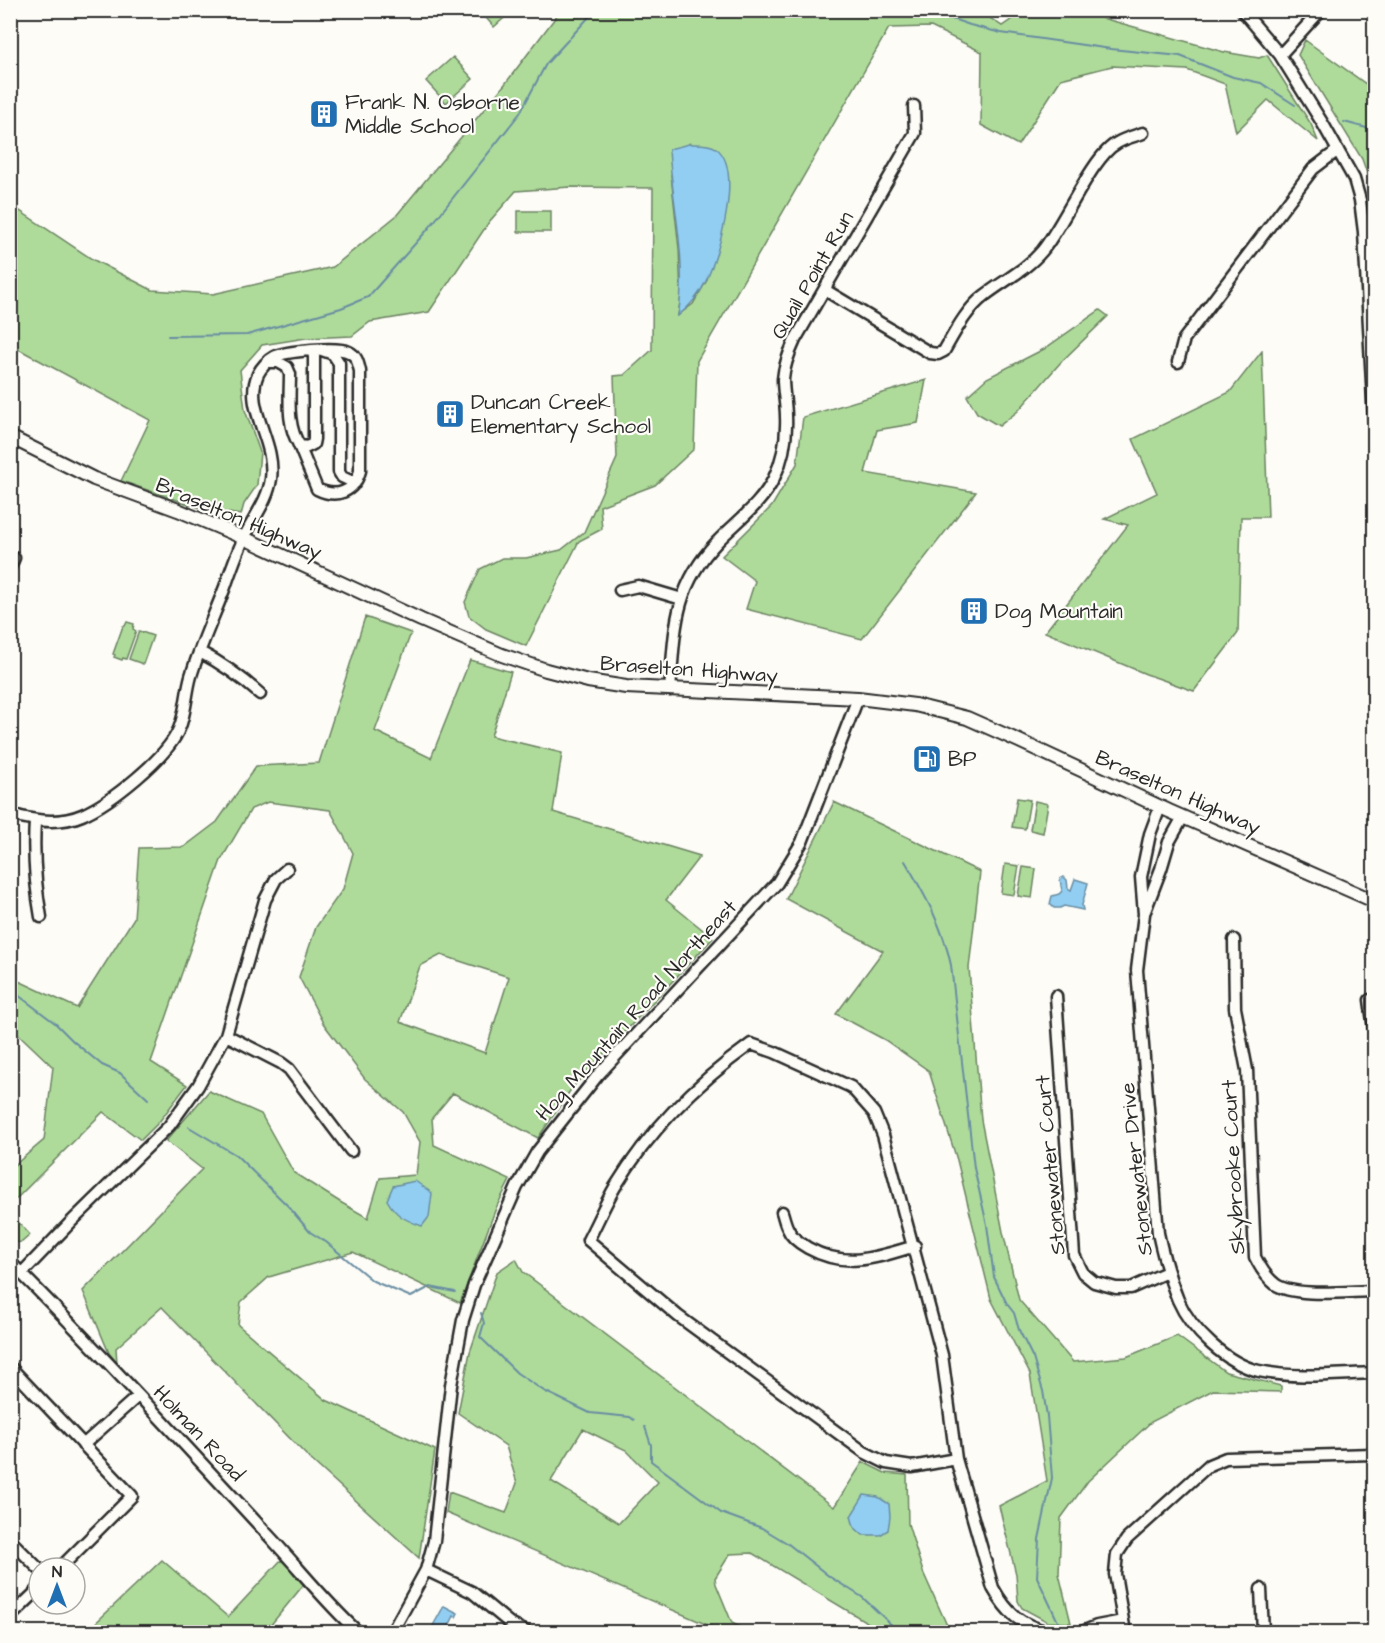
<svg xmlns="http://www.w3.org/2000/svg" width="1385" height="1643" viewBox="0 0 1385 1643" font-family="'Architects Daughter',sans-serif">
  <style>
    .green { fill: #aedb9a; stroke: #6c8362; stroke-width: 1.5; fill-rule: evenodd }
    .water { fill: #92cef2; stroke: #698da2; stroke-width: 1.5 }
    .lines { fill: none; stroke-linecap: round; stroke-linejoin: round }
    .stream { stroke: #698da2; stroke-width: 2 }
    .minor-casing { stroke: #2b2b2b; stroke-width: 15 }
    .major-casing { stroke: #2b2b2b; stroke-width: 16 }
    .minor { stroke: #fdfcf7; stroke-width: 10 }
    .major { stroke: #fdfcf7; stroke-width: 12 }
    .labels { text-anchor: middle; stroke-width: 4.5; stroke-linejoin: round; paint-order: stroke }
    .poi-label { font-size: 21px; fill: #2b2b2b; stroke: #fdfcf7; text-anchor: start }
    .street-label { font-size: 21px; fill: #2b2b2b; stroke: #fdfcf7 }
  </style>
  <rect width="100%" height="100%" fill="#fdfcf7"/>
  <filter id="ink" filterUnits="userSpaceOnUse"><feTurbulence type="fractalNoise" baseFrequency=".0167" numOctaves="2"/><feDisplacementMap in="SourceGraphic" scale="12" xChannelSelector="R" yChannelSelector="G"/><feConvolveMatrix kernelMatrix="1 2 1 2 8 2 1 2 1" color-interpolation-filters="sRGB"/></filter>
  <g filter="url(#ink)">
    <!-- green -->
    <path class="green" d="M561,10H978L1002,26L1024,11H1077L1224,52L1259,58L1267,55L1311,124L1318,141L1268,100L1236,132L1225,84L1187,70L1112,66L1061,79L1018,145L981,125L982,52L931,27L889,28L697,361L694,449L655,485L600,506L602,529L579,541L526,646L486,629L469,616L465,602L480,569L502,558H526L561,550L584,532L617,458L614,376L624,375L652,350L653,188L570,187L516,191L489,222L429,312L370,322L352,336L306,338L262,345L240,370L245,410L260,452L257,485L244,504L241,515L203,509L121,481L150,420L11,345L10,188L17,209L92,259L152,290L213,294L333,267L396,216L505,84ZM689,144L707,280L693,304L678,315L681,296L679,249L671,175Z
      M480,11H512L494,27Z
      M1305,40L1374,90V193L1362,159L1298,55Z
      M453,57L473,79L446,103L426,81Z
      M518,211H551V232H518Z
      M1100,310L1108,316L1061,362L1018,411L999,426L977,413L967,396L987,378L1044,349Z
      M1262,351L1268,517H1241L1238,633L1194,691L1146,674L1045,632L1128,525L1104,519L1157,493L1133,439L1230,392Z
      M926,380L918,423L877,430L865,473L976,492L862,639L746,609L755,581L722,556L772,506L797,464L803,417Z
      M365,617L411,633L375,731L431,758L470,660L511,672L491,736L562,753L553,812L700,856L666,900L713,938L572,1088L538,1138L453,1093L432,1118L434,1145L510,1180L496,1208L460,1303L353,1252L269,1277L241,1302L238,1325L326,1400L435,1450L419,1558L309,1458L162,1307L116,1348L117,1363L109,1353L83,1291L202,1169L166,1141L209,1091L261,1114L294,1173L340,1202L368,1218L380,1178L416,1175L420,1142L403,1112L365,1079L323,1023L299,977L316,927L343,889L353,853L330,810L268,802L251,809L221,860L151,1062L187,1085L159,1122L141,1140L103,1112L11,1204V1168L44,1140L53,1067L11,1027V979L21,982L77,1008L134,918L139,848L184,847L217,822L256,766L319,763ZM441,955L509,977L485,1053L400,1022L420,966Z
      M127,622L134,624L133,629L136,631L126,659L123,658L122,660L114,657L115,655L113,654L123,626H125Z
      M139,631L153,636L143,664L129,659Z
      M1017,798L1030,800L1025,829L1012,827Z
      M1035,801L1048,804L1043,833L1030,830Z
      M834,802L980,872L969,968L981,1120L1003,1232L1019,1300L1073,1362L1126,1357L1177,1336L1226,1372L1281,1386V1392L1213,1390L1151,1422L1088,1481L1061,1518L1059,1574L1071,1623L1048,1622L1022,1608L1018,1601L1016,1574L999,1506L1047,1481L1030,1374L991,1299L957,1160L929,1071L885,1040L836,1014L883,951L786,899Z
      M1005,864L1019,866L1014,895L1001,893Z
      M1023,867L1036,869L1032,898L1018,896Z
      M11,1214L30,1235L22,1242L11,1243Z
      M516,1259L523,1272L834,1507L863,1462L885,1473L907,1475L908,1524L923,1572L950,1632H883L752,1553L730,1554L715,1578L716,1584L732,1623L749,1632H724L446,1513L449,1492L506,1513L517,1483L506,1446L458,1413L470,1352L497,1272ZM583,1429L626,1450L658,1482L619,1523L551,1481Z
      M162,1560L228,1617L281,1560L305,1583L265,1632H86Z"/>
    <!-- water -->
    <path class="water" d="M689,144C697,144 709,143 716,148C744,168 719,255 706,281C699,296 690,306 678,316C688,261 672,204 669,149Z
      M1064,877L1067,880L1068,888L1071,890L1075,879L1088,883L1082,905L1083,910L1064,906L1060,908H1054L1050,904L1052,896L1059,894L1062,891L1060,879Z
      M415,1181L432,1193L429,1217L422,1226C405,1220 396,1216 387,1200L393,1186Z
      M864,1495L878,1497L889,1504L890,1517L888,1530L880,1535H863L854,1527L851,1516Z
      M444,1606L458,1613L456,1617L454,1616L449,1626L452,1628L453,1632L430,1631Z"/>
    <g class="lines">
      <!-- stream -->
      <path class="stream" d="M926,10L970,25L1001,33L1111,49L1180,56L1233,77L1261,83L1295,105
        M1344,122L1374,130
        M168,336L247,335L341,308L368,297L429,228L520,113L546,64L589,17L598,10
        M905,861C925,895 943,927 951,965L974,1168L987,1225L994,1277L1007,1304L1014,1313L1019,1330L1033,1358L1043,1391L1047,1416L1052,1478L1039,1539L1037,1577L1060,1626
        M10,989L55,1023L73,1041L102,1065L120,1073L148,1099
        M189,1127L236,1155L288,1206L310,1232L326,1242L373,1281L411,1297L430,1287L455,1292
        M481,1313L484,1323L480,1337L517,1373L544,1391L590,1413L630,1417L634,1420
        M645,1427L651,1445V1461L721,1513L762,1528L787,1543L830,1577L862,1597L899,1632"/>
      <!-- minor casing -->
      <g class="minor-casing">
        <path id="minor" d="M1242,10L1280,55L1323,124L1354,179L1360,200L1364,232L1374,421
          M1280,55L1321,10
          M825,290L930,353L938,354L944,351C955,332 966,310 984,296C1003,281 1026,270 1042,251C1064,225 1092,156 1117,143C1125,138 1135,136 1143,133
          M322,350L333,354L339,363V472L342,477L355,483
          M268,362H278L287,367L290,374C290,397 286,426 300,446L307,447L313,444L314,439V356L312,351
          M1178,362L1184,339L1313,169L1338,150
          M10,567L14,558
          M620,590L638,586L682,599
          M200,652C223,664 241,677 260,694
          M670,690C675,631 673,588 717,542C736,522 762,504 774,478C783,459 787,437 786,416C786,404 783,392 783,379C784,365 789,353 795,340L915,133L914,106
          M1160,807L1150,834L1141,877L1144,914L1137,970L1158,1233C1163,1256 1169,1278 1178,1300C1191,1330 1227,1364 1259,1371C1297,1379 1336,1374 1374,1373
          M10,814C33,821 59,825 82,815C110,803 167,758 179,729C186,713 186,693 191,676C200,646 214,616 225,587C231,570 237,552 245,536C254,517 268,500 271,479C276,440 243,408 258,374C261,368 268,360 274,357C285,351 338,346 349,352C357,356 358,363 360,371V471C354,492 337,499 317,489L298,443
          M35,821C33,854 35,884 41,917
          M1145,911L1161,869L1169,842L1183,817
          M1234,940L1235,1008L1247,1070L1255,1257C1260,1267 1266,1277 1275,1284C1294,1298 1350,1291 1374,1291
          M1056,996L1074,1255L1083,1273L1094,1282L1116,1288H1131L1167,1272
          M1370,1000L1374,1029
          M226,1035L281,1063L289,1069L351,1151
          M782,1212C784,1218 785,1224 788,1229C791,1237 801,1244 808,1248C846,1269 875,1258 915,1246
          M10,1262C99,1351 184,1444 269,1536C299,1568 326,1603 358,1632
          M22,1273L71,1222L169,1126L198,1086L226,1035L265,900L276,879L287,869
          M10,1367L132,1496L60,1568
          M83,1445L138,1396
          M956,1459L912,1467L886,1463L864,1452L678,1316L588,1240C597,1223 605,1204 615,1187C649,1131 698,1082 751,1044L774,1052L851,1087L874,1113L883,1135L942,1355L956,1459L993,1588C1007,1613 1020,1625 1049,1632
          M10,1540L39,1569
          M426,1570L472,1592L512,1625L527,1632
          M1261,1589L1263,1632
          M10,1617L39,1589
          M392,1632L426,1570L434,1541L451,1385L463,1320L474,1285L517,1187L537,1152L598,1075L777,883L802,842L858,698
          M1082,1632L1097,1626L1123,1621
          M1104,1632L1125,1628
          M1125,1632L1115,1574L1117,1554L1127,1539L1209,1465L1226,1458L1374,1454"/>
      </g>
      <!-- major casing -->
      <g class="major-casing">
        <path id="major" d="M10,437L94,479L178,510L244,538L421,620L502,655L546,670L588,681L626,687L858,698L915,705L967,718L1019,741L1169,811L1374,901"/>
      </g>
      <!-- minor -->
      <use href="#minor" class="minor"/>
      <!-- major -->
      <use href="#major" class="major"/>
    </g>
  </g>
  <!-- icons -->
  <defs>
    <g id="building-square" transform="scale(1.5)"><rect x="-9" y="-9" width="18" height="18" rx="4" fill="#1f6fb2" stroke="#fdfcf7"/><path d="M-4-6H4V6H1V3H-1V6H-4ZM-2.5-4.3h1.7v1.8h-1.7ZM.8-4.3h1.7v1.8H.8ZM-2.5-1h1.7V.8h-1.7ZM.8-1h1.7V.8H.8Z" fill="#fff"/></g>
    <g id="fuel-square" transform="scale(1.5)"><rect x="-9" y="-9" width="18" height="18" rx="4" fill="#1f6fb2" stroke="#fdfcf7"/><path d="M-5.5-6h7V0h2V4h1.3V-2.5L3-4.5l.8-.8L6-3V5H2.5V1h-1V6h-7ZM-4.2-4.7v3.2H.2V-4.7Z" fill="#fff"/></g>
  </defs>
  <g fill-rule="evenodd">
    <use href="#building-square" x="324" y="114"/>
    <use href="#building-square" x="450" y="414"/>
    <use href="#building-square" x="974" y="611"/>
    <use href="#fuel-square" x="927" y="759"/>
  </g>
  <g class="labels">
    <!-- poi labels -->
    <g class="poi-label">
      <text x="345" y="109">Frank N. Osborne<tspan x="345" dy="24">Middle School</tspan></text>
      <text x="471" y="409">Duncan Creek<tspan x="471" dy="24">Elementary School</tspan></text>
      <text x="995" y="618">Dog Mountain</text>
      <text x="948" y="766">BP</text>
    </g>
    <!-- street labels -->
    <g class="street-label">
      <text transform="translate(812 275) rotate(-60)" y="7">Quail Point Run</text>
      <text transform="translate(239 518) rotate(23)" y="7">Braselton Highway</text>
      <text transform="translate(689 669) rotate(4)" y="7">Braselton Highway</text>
      <text transform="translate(1178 792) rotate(24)" y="7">Braselton Highway</text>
      <text transform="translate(636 1010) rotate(-48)" y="7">Hog Mountain Road Northeast</text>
      <text transform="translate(1050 1165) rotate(-95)" y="7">Stonewater Court</text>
      <text transform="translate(1233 1167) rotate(-93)" y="7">Skybrooke Court</text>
      <text transform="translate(1136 1169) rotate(-96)" y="7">Stonewater Drive</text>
      <text transform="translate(199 1433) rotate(47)" y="7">Holman Road</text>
    </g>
  </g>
  <!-- margin -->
  <rect width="1385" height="1643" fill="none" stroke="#fdfcf7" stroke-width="36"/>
  <rect x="18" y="18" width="1349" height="1607" fill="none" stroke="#2b2b2b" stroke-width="2" filter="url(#ink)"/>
  <!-- north arrow -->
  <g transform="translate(57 1586)"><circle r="28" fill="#fdfcf7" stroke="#a9a8a5" stroke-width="1.5"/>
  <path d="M0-4.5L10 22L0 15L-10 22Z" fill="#1f6fb2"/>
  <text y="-9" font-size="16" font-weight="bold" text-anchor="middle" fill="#2b2b2b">N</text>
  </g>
</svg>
